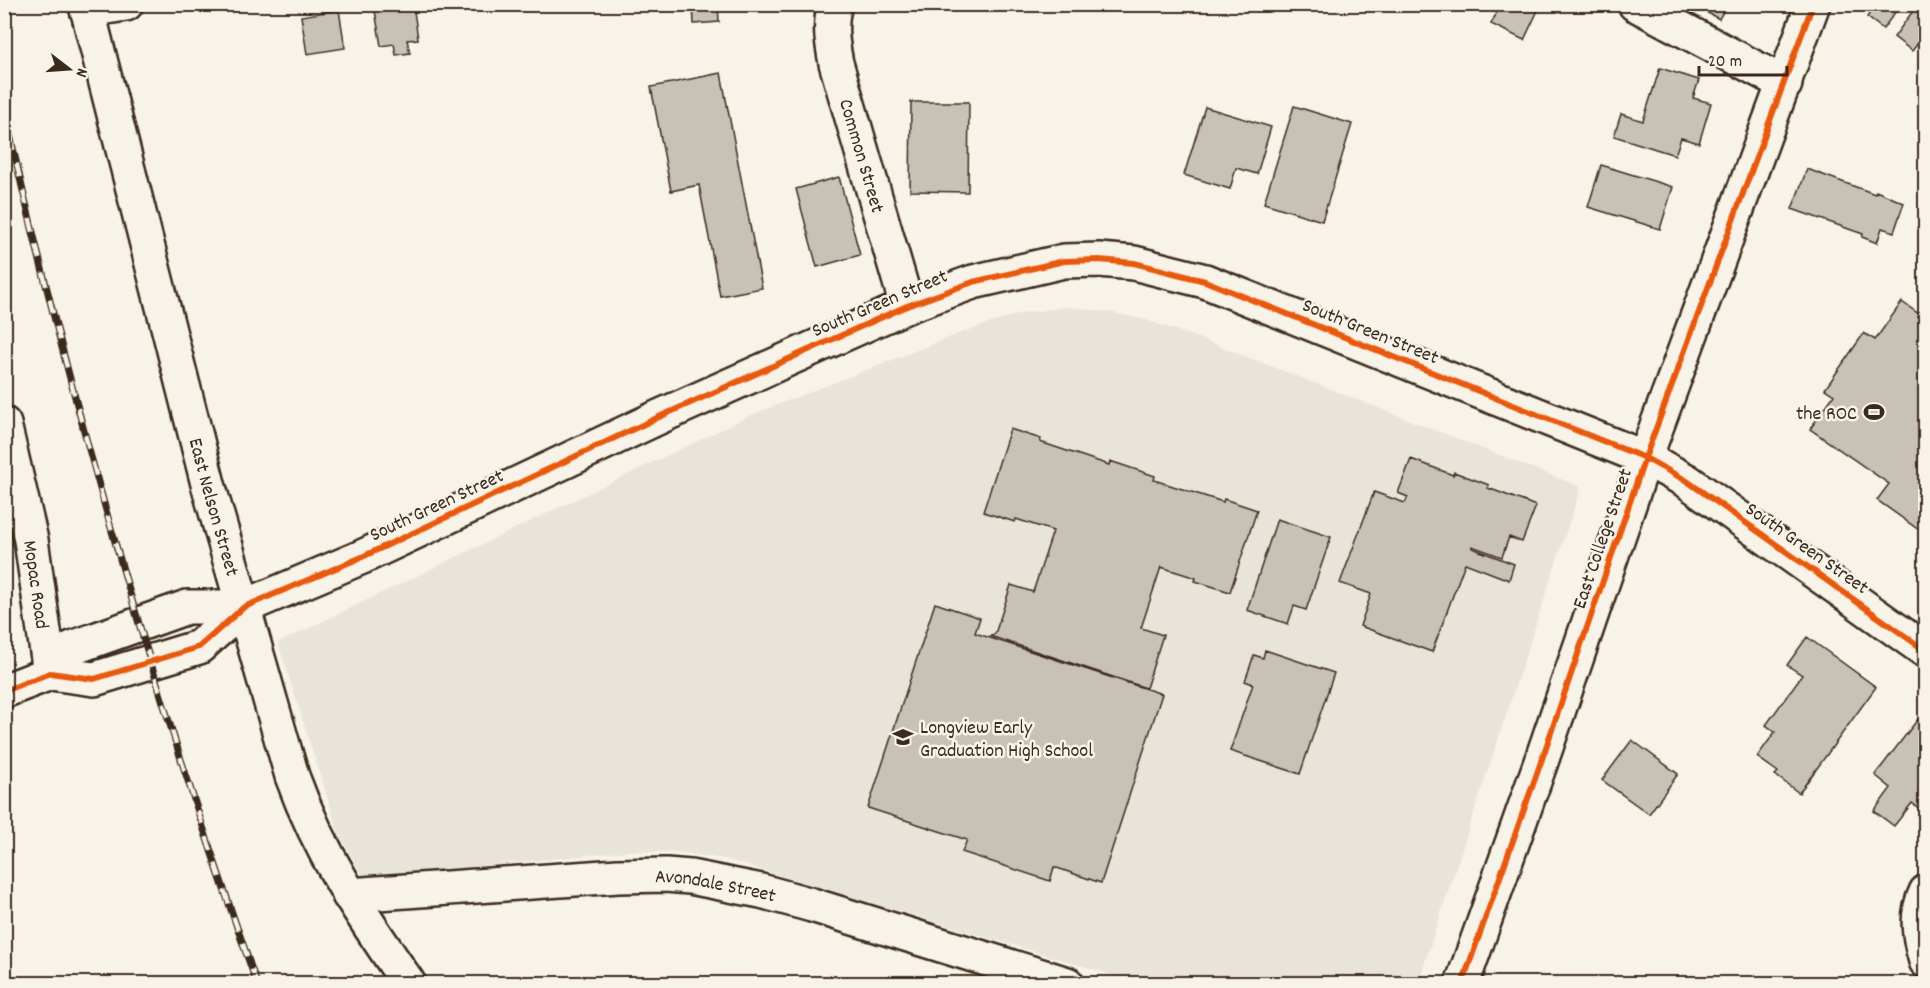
<svg xmlns="http://www.w3.org/2000/svg" width="1930" height="988" viewBox="0 0 1930 988" font-family="Dekko,sans-serif">
  <style>
    .built { fill: #e9e4d9 }
    .building { fill: #c8c1b6; stroke: #3b2a1e; stroke-width: 1.5 }
    .lines { fill: none; stroke-linecap: round; stroke-linejoin: round }
    .minor-casing { stroke: #3b2a1e; stroke-width: 38 }
    .minor { stroke: #f7f3e8; stroke-width: 33 }
    .rail-casing { stroke: #3b2a1e; stroke-width: 7 }
    .rail { stroke: #f7f3e8; stroke-width: 4.5; stroke-dasharray: 14; stroke-linecap: butt }
    .cycleway-casing { stroke: #f7f3e8; stroke-width: 10 }
    .cycleway { stroke: #e8590c; stroke-width: 6 }
    .labels { text-anchor: middle; stroke-width: 5; stroke-linejoin: round; paint-order: stroke }
    .street-label { font-size: 20px; fill: #3b2a1e; stroke: #f7f3e8 }
    .poi-label { font-size: 20px; fill: #3b2a1e; stroke: #f7f3e8; text-anchor: end }
  </style>
  <rect width="100%" height="100%" fill="#f7f3e8"/>
  <filter id="ink" filterUnits="userSpaceOnUse"><feTurbulence type="fractalNoise" baseFrequency=".0167" numOctaves="2"/><feDisplacementMap in="SourceGraphic" scale="12" xChannelSelector="R" yChannelSelector="G"/><feConvolveMatrix kernelMatrix="1 2 1 2 8 2 1 2 1" color-interpolation-filters="sRGB"/></filter>
  <g filter="url(#ink)">
    <!-- built -->
    <path class="built" d="M1067,307L1109,312L1146,320L1196,337L1581,487L1418,983H1139L725,859L682,853L628,851L363,878L338,831L278,643L751,415L966,331L1022,313Z"/>
    <!-- building -->
    <path class="building" d="M413,4L418,39L407,40L410,53L396,55L394,44L381,46L374,5Z
      M693,4H718L719,22L694,24Z
      M754,4H781V6L754,9Z
      M1501,4H1541L1524,40L1491,24Z
      M1691,4H1727L1719,19Z
      M1876,4H1901L1883,29L1867,17Z
      M1918,4H1926V33L1912,51L1894,37Z
      M339,10L345,48L307,54L301,16Z
      M1660,68L1699,80L1693,98L1711,103L1699,143L1681,138L1675,155L1614,136L1621,114L1643,121Z
      M721,73L762,288L720,296L699,185L671,191L651,87Z
      M911,102H969L968,192L910,191Z
      M1294,106L1352,124L1322,221L1264,203Z
      M1205,107L1271,127L1257,174L1236,168L1230,189L1184,175Z
      M1601,165L1673,187L1660,229L1588,207Z
      M1807,169L1875,194L1876,191L1904,203L1894,232L1882,228L1877,243L1862,237L1863,234L1792,209Z
      M839,177L860,255L817,267L796,189Z
      M1902,302L1926,319V535L1877,500L1889,484L1810,429L1834,395L1825,389L1864,333L1875,340Z
      M1010,429L1041,439L1040,442L1109,465L1110,461L1155,476L1154,480L1223,502L1224,499L1257,510L1230,592L1195,581L1196,578L1161,567L1141,628L1163,635L1146,688L990,636L995,634L1011,585L1033,592L1053,531L1016,519L1015,522L983,512Z
      M1411,459L1453,475L1454,472L1489,485L1488,488L1536,506L1522,542L1509,537L1502,557L1472,546V548L1514,564L1509,580L1465,563L1432,652L1360,626L1371,594L1340,583L1374,492L1405,503L1408,497L1398,493Z
      M1277,519L1331,537L1306,610L1294,606L1288,624L1247,610Z
      M935,603L980,618L975,633L1162,694L1101,883L1054,867L1050,881L962,852L967,840L868,808Z
      M1807,637L1876,687L1799,793L1775,775L1778,772L1757,757L1775,732L1766,725L1802,675L1787,665Z
      M1265,650L1334,673L1300,774L1230,751L1253,684L1245,681L1254,655L1263,658Z
      M1918,719L1926,725V804L1921,810L1912,803L1894,826L1874,811L1891,788L1875,775Z
      M1632,740L1678,774L1649,814L1602,780Z"/>
    <g class="lines">
      <!-- minor casing -->
      <g class="minor-casing">
        <g id="minor">
          <path id="s1" d="M86,4L208,484L292,776C320,854 362,916 409,984"/>
          <path id="s2" d="M835,4C829,24 832,43 836,63L907,306"/>
          <path d="M1635,4L1785,84"/>
          <path d="M87,10L126,4"/>
          <path id="s3" d="M4,424L31,540L50,673"/>
          <path d="M50,673L72,648L187,607H244"/>
          <path d="M4,691L50,673L94,679L199,647L244,607L362,557L659,417L907,306L973,282L1064,261L1099,260L1134,263L1205,281L1645,458L1687,481L1926,651"/>
          <path d="M1926,892C1915,915 1919,937 1926,961"/>
          <path id="s4" d="M349,895L618,876L666,875L690,877L761,891L812,905L1067,984"/>
          <path d="M1462,984L1542,759L1645,458L1813,4"/>
        </g>
      </g>
      <!-- minor -->
      <use href="#minor" class="minor"/>
      <!-- rail casing -->
      <g class="rail-casing">
        <path id="rail" d="M4,109C71,405 155,698 257,984"/>
      </g>
      <!-- rail -->
      <use href="#rail" class="rail"/>
      <!-- cycleway casing -->
      <g class="cycleway-casing">
        <path id="cycleway" d="M4,691L50,673L94,679L199,647L244,607L362,557L659,417L907,306L973,282L1064,261L1099,260L1134,263L1205,281L1645,458L1687,481L1926,651
          M1462,984L1542,759L1645,458L1813,4"/>
      </g>
      <!-- cycleway -->
      <use href="#cycleway" class="cycleway"/>
    </g>
  </g>
  <!-- icons -->
  <defs>
    <g id="stadium-bare" transform="scale(1.62)"><path d="M0-5a6.5 5 0 1 0 0 10a6.5 5 0 1 0 0-10ZM-3.5-1.8h7v3.6h-7Z" fill="#3b2a1e" stroke="#f7f3e8" stroke-width="2.5" paint-order="stroke"/></g>
    <g id="school-bare" transform="scale(1.62)"><path d="M0-5L7-2L0 1L-7-2ZM-4 1L0 2.5L4 1V4Q0 6-4 4Z" fill="#3b2a1e" stroke="#f7f3e8" stroke-width="2.5" paint-order="stroke"/></g>
  </defs>
  <g fill-rule="evenodd">
    <use href="#stadium-bare" x="1874" y="412"/>
    <use href="#school-bare" x="903" y="737"/>
  </g>
  <g class="labels">
    <!-- street labels -->
    <g class="street-label">
      <text dy="7" stroke="none"><textPath href="#s2" startOffset="156">Common Street</textPath></text>
      <text transform="translate(879 302) rotate(-23)" y="7">South Green Street</text>
      <text transform="translate(1371 330) rotate(22)" y="7">South Green Street</text>
      <text transform="translate(436 504) rotate(-25)" y="7">South Green Street</text>
      <text dy="7" stroke="none"><textPath href="#s1" startOffset="519">East Nelson Street</textPath></text>
      <text transform="translate(1601 538) rotate(-71)" y="7">East College Street</text>
      <text transform="translate(1808 547) rotate(35)" y="7">South Green Street</text>
      <text dy="7" stroke="none"><textPath href="#s3" startOffset="164">Mopac Road</textPath></text>
      <text dy="7" stroke="none"><textPath href="#s4" startOffset="368">Avondale Street</textPath></text>
    </g>
    <!-- poi labels -->
    <g class="poi-label">
      <text x="1857" y="419">the ROC</text>
      <text x="920" y="733" text-anchor="start">Longview Early<tspan x="920" dy="23">Graduation High School</tspan></text>
    </g>
  </g>
  <!-- margin -->
  <rect width="1930" height="988" fill="none" stroke="#f7f3e8" stroke-width="24"/>
  <rect x="12" y="12" width="1906" height="964" fill="none" stroke="#3b2a1e" stroke-width="2" filter="url(#ink)"/>
  <!-- north arrow -->
  <g transform="translate(69 69) rotate(107)" stroke="#f7f3e8" stroke-width="4.5" paint-order="stroke">
  <path d="M0-4.5L10 22L0 15L-10 22Z" fill="#3b2a1e"/>
  <text y="-9" font-size="16" font-weight="bold" text-anchor="middle" fill="#3b2a1e">N</text>
  </g>
  <!-- scale -->
  <path d="M1699 66v9h88v-9" fill="none" stroke="#3b2a1e" stroke-width="3"/>
  <text x="1708" y="66" font-size="18" fill="#3b2a1e" stroke="#f7f3e8" stroke-width="4.5" paint-order="stroke">20 m</text>
</svg>
